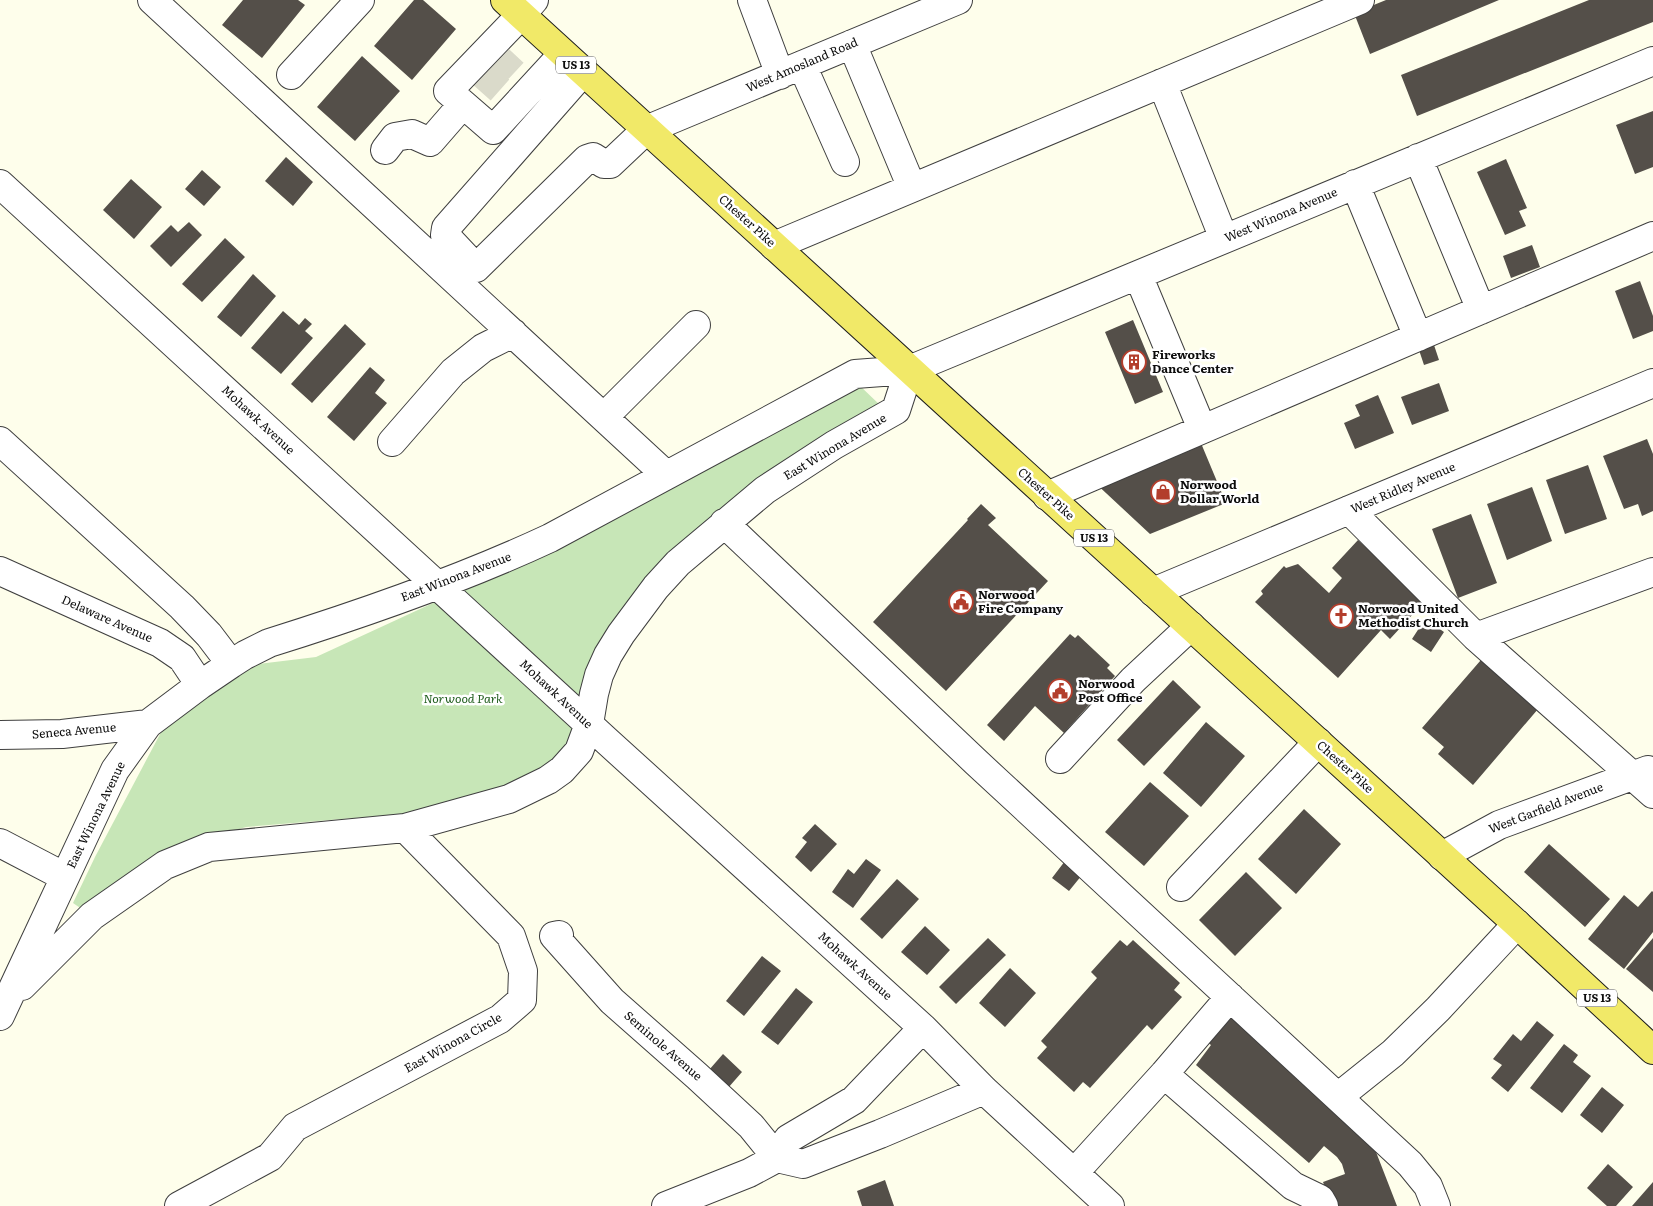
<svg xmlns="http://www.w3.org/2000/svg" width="1653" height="1206" viewBox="0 0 1653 1206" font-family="Literata,serif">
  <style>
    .green { fill: #c7e6b7 }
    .building { fill: #544f49 }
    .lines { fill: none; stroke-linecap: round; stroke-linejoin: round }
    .minor-tunnel { stroke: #dadaca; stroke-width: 28; stroke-dasharray: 28 14; stroke-linecap: butt }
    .minor-casing { stroke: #3f3f3f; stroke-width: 30 }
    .major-casing { stroke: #1d1d1d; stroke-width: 30 }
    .minor { stroke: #fff; stroke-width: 28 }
    .major { stroke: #f1e968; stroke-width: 28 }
    .labels { text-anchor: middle; stroke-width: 5; stroke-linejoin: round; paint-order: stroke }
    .shield { fill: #fff; stroke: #555; stroke-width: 1 }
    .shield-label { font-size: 11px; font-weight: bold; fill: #0c0c0c }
    .street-label { font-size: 12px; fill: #0c0c0c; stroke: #fff }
    .poi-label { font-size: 12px; font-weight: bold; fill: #0c0c0c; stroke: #fff; text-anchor: start }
    .park-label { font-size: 12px; font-style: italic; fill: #225f20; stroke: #fff }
  </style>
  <rect width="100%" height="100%" fill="#fefeeb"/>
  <!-- green -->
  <path class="green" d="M858,384L881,406L693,535L574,735L556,759L501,792L415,813L246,827L181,846L92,916L73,903L95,857L177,702L226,668L316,657L513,566Z"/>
  <!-- building -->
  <path class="building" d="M243,0H298L305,5L262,58L222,25Z
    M414,0H423L456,29L412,80L374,46Z
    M1386,0H1499L1370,54L1354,13Z
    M1589,0H1653V22L1417,116L1401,75Z
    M362,56L400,91L355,141L317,107Z
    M1653,111V167L1635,174L1616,125Z
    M286,157L313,182L293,206L265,181Z
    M1506,159L1527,208L1519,211L1526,226L1505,235L1477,172Z
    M202,170L221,187L204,206L185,189Z
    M131,179L162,207L134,239L103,210Z
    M189,222L202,235L171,267L150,246L171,225L178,232Z
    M225,238L245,257L202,302L182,284Z
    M1532,245L1540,267L1511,278L1503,256Z
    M253,274L276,296L241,337L217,317Z
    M1640,281L1653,316V331L1633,339L1615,291Z
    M283,311L299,325L305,318L312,324L305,331L313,338L281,374L251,348Z
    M1133,320L1163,392L1135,404L1105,332Z
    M345,324L366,344L312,403L291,384Z
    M1433,342L1439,360L1424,365L1418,347Z
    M370,367L385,380L375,393L387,403L354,441L327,417Z
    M1439,383L1449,411L1412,425L1401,397Z
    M1378,395L1394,433L1355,449L1344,423L1360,416L1355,405Z
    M1198,436L1226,503L1150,534L1092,480Z
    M1647,439L1653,454V511L1642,516L1638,504L1624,509L1603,456Z
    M1588,465L1607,519L1565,534L1546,480Z
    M1532,487L1552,541L1507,560L1487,504Z
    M981,504L996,518L988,525L1048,581L946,691L873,622L968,520L967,519Z
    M1471,514L1497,583L1458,598L1432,529Z
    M1358,540L1425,601L1390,639L1381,630L1338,678L1255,602L1263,594L1261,591L1284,566L1286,568L1298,564L1329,593L1342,578L1332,568Z
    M1425,619L1444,632L1431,652L1412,639Z
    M1070,634L1075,638L1078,635L1110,665L1107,668L1115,676L1064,733L1035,706L1004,741L987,725Z
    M1487,653L1544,702L1473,785L1438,754L1444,747L1422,728Z
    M1173,680L1201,707L1144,766L1117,740Z
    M1206,722L1245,756L1201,807L1163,773Z
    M1150,782L1189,816L1144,866L1105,832Z
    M1304,809L1341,844L1296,894L1258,859Z
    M815,824L837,844L811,872L795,857L807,842L802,838Z
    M1549,844L1610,899L1585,927L1524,872Z
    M866,859L881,870L853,908L832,892L848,869L854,874Z
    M1065,861L1082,875L1069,891L1052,878Z
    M1246,872L1282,908L1235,956L1199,920Z
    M897,879L919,899L882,939L860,919Z
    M1652,891L1653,892V932L1624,969L1588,939L1624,895L1638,907Z
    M925,926L950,950L927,975L901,952Z
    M988,938L1006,955L956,1004L939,987Z
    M1653,938V992L1626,969Z
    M1120,940L1127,946L1133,940L1180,983L1174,990L1182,997L1152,1030L1147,1025L1090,1088L1083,1082L1074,1092L1037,1058L1047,1047L1041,1041L1097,978L1091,972Z
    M762,956L781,971L744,1016L726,1001Z
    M1010,968L1036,993L1005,1027L979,1003Z
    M796,988L813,1002L778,1045L761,1032Z
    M1229,1009L1378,1151L1376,1152L1397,1206H1332L1323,1182L1345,1174L1342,1164L1337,1157L1324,1146L1309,1163L1196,1065L1211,1045L1203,1039Z
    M1537,1021L1554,1035L1508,1092L1491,1078L1502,1065L1493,1059L1513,1034L1521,1041Z
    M1564,1044L1578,1055L1573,1062L1591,1076L1562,1113L1530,1088Z
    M723,1054L742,1072L728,1088L709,1070Z
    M1602,1087L1624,1105L1602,1133L1580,1115Z
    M1608,1164L1633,1187L1616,1206H1607L1587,1188Z
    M885,1180L894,1206H862L857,1191Z
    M1653,1182V1206H1632Z"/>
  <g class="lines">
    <!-- minor-tunnel -->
    <path class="minor-tunnel" d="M497,57L514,73
      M482,74L500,90"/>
    <!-- minor casing -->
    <g class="minor-casing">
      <path id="minor" d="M152,0L666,475
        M534,0L521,15L448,91L493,130L563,54
        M752,0L780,75
        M852,44L912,188
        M802,65L845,162
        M583,72L446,228L445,235L476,268L587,159L593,157L604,164H610L646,130L958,0
        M291,75L360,0
        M1162,83L1224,239
        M385,150L395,137L412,134L430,142L463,104
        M1418,158L1481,310
        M0,184L608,742L923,1028L984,1090L1110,1206
        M1355,184L1418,337
        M774,246L1360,0
        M1138,275L1202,429
        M604,417L696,325
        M0,441L182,607L209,635L231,664
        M392,442L453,372L483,348L513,333
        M1047,496L1653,236
        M1349,510L1476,637L1653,794
        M724,523L976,762L1410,1164L1428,1186L1436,1206
        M0,571L160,643L182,658L200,685
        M1153,592L1653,383
        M1476,637L1653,572
        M0,735L62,734L148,724
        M1060,759L1133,680L1191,626
        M0,843L65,877
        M1442,856L1499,825L1648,770
        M1181,887L1318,742
        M559,935L554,936L612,1001L697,1076L751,1126L777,1158L803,1164L880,1134L984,1090
        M22,986L92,916L165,865L209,847L405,828L509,799L548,780L562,770L579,751L589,724L594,694L599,675L608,655L621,634L656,587L678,563L765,490L834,445L896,410L909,370
        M0,1016L115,770L148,724L200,685L231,664L245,655L269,643C365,613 460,580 550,538L855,374L909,370L1653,61
        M1164,1074L1293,1186L1320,1199L1324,1206
        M1338,1097L1393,1053L1438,1009L1517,924
        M1074,1173L1164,1074L1230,997
        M179,1206L270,1157L295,1127L500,1019L522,1000L523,971L511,936L405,828
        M666,1206L749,1173L777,1158L788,1139L854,1100L923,1028"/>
    </g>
    <!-- major casing -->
    <g class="major-casing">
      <path id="major" d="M505,0L1517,924L1653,1050"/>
    </g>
    <!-- minor -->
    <use href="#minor" class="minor"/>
    <!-- major -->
    <use href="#major" class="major"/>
  </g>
  <!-- icons -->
  <defs>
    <g id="building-ring" transform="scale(1.25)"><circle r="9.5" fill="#fff" stroke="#b33e2c" stroke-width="1.5"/><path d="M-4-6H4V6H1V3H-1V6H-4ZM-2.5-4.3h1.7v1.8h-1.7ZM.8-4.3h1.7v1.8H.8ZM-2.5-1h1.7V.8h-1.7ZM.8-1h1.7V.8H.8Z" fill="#b33e2c"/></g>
    <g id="shop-ring" transform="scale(1.25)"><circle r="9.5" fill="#fff" stroke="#b33e2c" stroke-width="1.5"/><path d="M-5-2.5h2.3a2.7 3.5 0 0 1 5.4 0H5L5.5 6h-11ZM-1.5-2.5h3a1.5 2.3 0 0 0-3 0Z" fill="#b33e2c"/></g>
    <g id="civic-ring" transform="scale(1.25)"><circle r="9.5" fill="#fff" stroke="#b33e2c" stroke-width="1.5"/><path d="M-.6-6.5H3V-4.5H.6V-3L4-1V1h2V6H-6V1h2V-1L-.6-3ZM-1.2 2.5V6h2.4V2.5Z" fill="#b33e2c"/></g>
    <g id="church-ring" transform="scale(1.25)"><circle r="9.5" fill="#fff" stroke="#b33e2c" stroke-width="1.5"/><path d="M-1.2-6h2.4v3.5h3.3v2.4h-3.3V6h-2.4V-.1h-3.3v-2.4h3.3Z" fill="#b33e2c"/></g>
  </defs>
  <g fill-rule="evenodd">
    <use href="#building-ring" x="1134" y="362"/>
    <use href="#shop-ring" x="1163" y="492"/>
    <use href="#civic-ring" x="961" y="602"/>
    <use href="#church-ring" x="1341" y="616"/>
    <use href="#civic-ring" x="1060" y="691"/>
  </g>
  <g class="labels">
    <!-- shield labels -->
    <g class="shield">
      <rect x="556" y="56.5" width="40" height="17" rx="4"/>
      <rect x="1074" y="529.5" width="40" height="17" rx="4"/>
      <rect x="1577" y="989.5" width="40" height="17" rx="4"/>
    </g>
    <g class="shield-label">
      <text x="576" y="69">US 13</text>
      <text x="1094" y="542">US 13</text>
      <text x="1597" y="1002">US 13</text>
    </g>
    <!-- street labels -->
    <g class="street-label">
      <text transform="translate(802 65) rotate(-23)" y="4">West Amosland Road</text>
      <text transform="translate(1281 215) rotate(-23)" y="4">West Winona Avenue</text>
      <text transform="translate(747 221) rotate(42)" y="4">Chester Pike</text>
      <text transform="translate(258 420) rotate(43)" y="4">Mohawk Avenue</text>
      <text transform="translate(835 447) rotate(-31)" y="4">East Winona Avenue</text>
      <text transform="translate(1403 488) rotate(-23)" y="4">West Ridley Avenue</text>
      <text transform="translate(1046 494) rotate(42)" y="4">Chester Pike</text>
      <text transform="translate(456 577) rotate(-21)" y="4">East Winona Avenue</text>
      <text transform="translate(107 619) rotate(24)" y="4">Delaware Avenue</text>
      <text transform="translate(556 694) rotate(43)" y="4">Mohawk Avenue</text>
      <text transform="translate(74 731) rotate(-5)" y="4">Seneca Avenue</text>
      <text transform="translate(1345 767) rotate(42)" y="4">Chester Pike</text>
      <text transform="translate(1546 808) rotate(-21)" y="4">West Garfield Avenue</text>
      <text transform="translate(96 815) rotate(-64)" y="4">East Winona Avenue</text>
      <text transform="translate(855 966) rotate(42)" y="4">Mohawk Avenue</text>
      <text transform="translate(453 1043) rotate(-29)" y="4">East Winona Circle</text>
      <text transform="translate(663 1046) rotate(41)" y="4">Seminole Avenue</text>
    </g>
    <!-- poi labels -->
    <g class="poi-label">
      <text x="1152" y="359">Fireworks<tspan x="1152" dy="14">Dance Center</tspan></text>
      <text x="1180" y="489">Norwood<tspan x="1180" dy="14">Dollar World</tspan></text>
      <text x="978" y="599">Norwood<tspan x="978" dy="14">Fire Company</tspan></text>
      <text x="1358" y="613">Norwood United<tspan x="1358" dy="14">Methodist Church</tspan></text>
      <text x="1078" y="688">Norwood<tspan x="1078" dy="14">Post Office</tspan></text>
    </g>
    <!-- park labels -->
    <g class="park-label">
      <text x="463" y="703">Norwood Park</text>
    </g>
  </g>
</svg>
